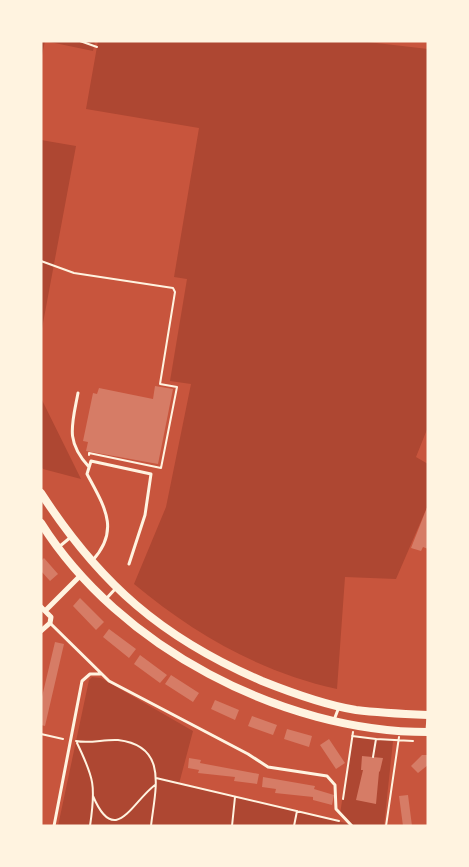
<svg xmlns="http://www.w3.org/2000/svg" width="469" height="867" viewBox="0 0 469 867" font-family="'Alegreya Sans',sans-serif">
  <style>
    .green { fill: #ae4732 }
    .building { fill: #d67c66 }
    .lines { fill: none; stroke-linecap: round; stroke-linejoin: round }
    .path { stroke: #fff3e0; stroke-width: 2 }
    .service { stroke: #fff3e0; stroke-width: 3 }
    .minor { stroke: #fff3e0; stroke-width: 5 }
    .tertiary { stroke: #fff3e0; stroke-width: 8 }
  </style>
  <rect width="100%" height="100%" fill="#c8553d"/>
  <!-- green -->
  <path class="green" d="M41,41H95L93,51L45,41L41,60Z
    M98,41H359L428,49V427L416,457L428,464V505L396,579L345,577L337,689C260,672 194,634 134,584L166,507L191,384L170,381L187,279L174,277L199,128L86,109Z
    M41,140L76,146L41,334Z
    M41,398L81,479L43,469L41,466Z
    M92,677L101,678L193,731L179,784L350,824L340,814L352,736L393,741L384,826H58L89,680Z"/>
  <!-- building -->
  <path class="building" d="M155,386L173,389L158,464L86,451L88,442L83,441L93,393L97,394L99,388L153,399Z
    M428,505V549L423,547L421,551L411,548Z
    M44,558L58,574L50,581L41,571V561Z
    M80,598L104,622L96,630L73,606Z
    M109,629L136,649L129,658L103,637Z
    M55,642L64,644L45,726L41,725V701Z
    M140,655L167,675L160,683L134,664Z
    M171,675L199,693L193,702L165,684Z
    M215,700L239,710L235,720L211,709Z
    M252,716L277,725L273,735L248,726Z
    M287,729L312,736L309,747L284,739Z
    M329,739L345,763L336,769L320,745Z
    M422,755H428V765L418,773L411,766Z
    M362,756L383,758L380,771L379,772L376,804L356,800L363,770H361Z
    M189,758L201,760L200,763L259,774L257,784L234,781L235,777L198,773L199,770L188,768Z
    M263,777L315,786L314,789L334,795L332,805L313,800V797L275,793L276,789L262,787Z
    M408,795L412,826H403L399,796Z"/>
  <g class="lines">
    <!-- path -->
    <path class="path" d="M80,41L97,47
      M41,261L74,273L173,288L175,292L160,384L177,387L161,468L89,453V455
      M41,734L63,739
      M352,736L376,739L373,757
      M376,739L413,741
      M76,741C90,744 104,739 118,740C169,746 155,790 151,826
      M77,743C94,778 96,786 90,826
      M156,778L339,821
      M93,796C115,848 132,802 155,785
      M343,799L353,732
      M232,826L235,797
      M294,826L297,811
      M386,826L399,737"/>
    <!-- service -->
    <path class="service" d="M78,393C72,425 65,441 89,467
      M60,546L71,537
      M92,561C121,530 104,506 87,474L91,461L151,474L145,515L129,564
      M106,599L116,588
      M50,623L109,681L248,754L268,767L327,776L335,785L336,809L352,826
      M334,720L339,707
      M427,730L428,717
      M54,826L82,681L90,674H100"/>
    <!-- minor -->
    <path class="minor" d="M41,607L51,617L50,623L41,631
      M46,610L81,575"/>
    <!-- tertiary -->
    <path class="tertiary" d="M41,493C100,584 162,638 262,681C292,693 324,705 356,710C380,713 404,714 428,715
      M41,523C119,647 282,732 428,732"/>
  </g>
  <!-- border -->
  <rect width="469" height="867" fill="none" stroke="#fff3e0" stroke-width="85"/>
</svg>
